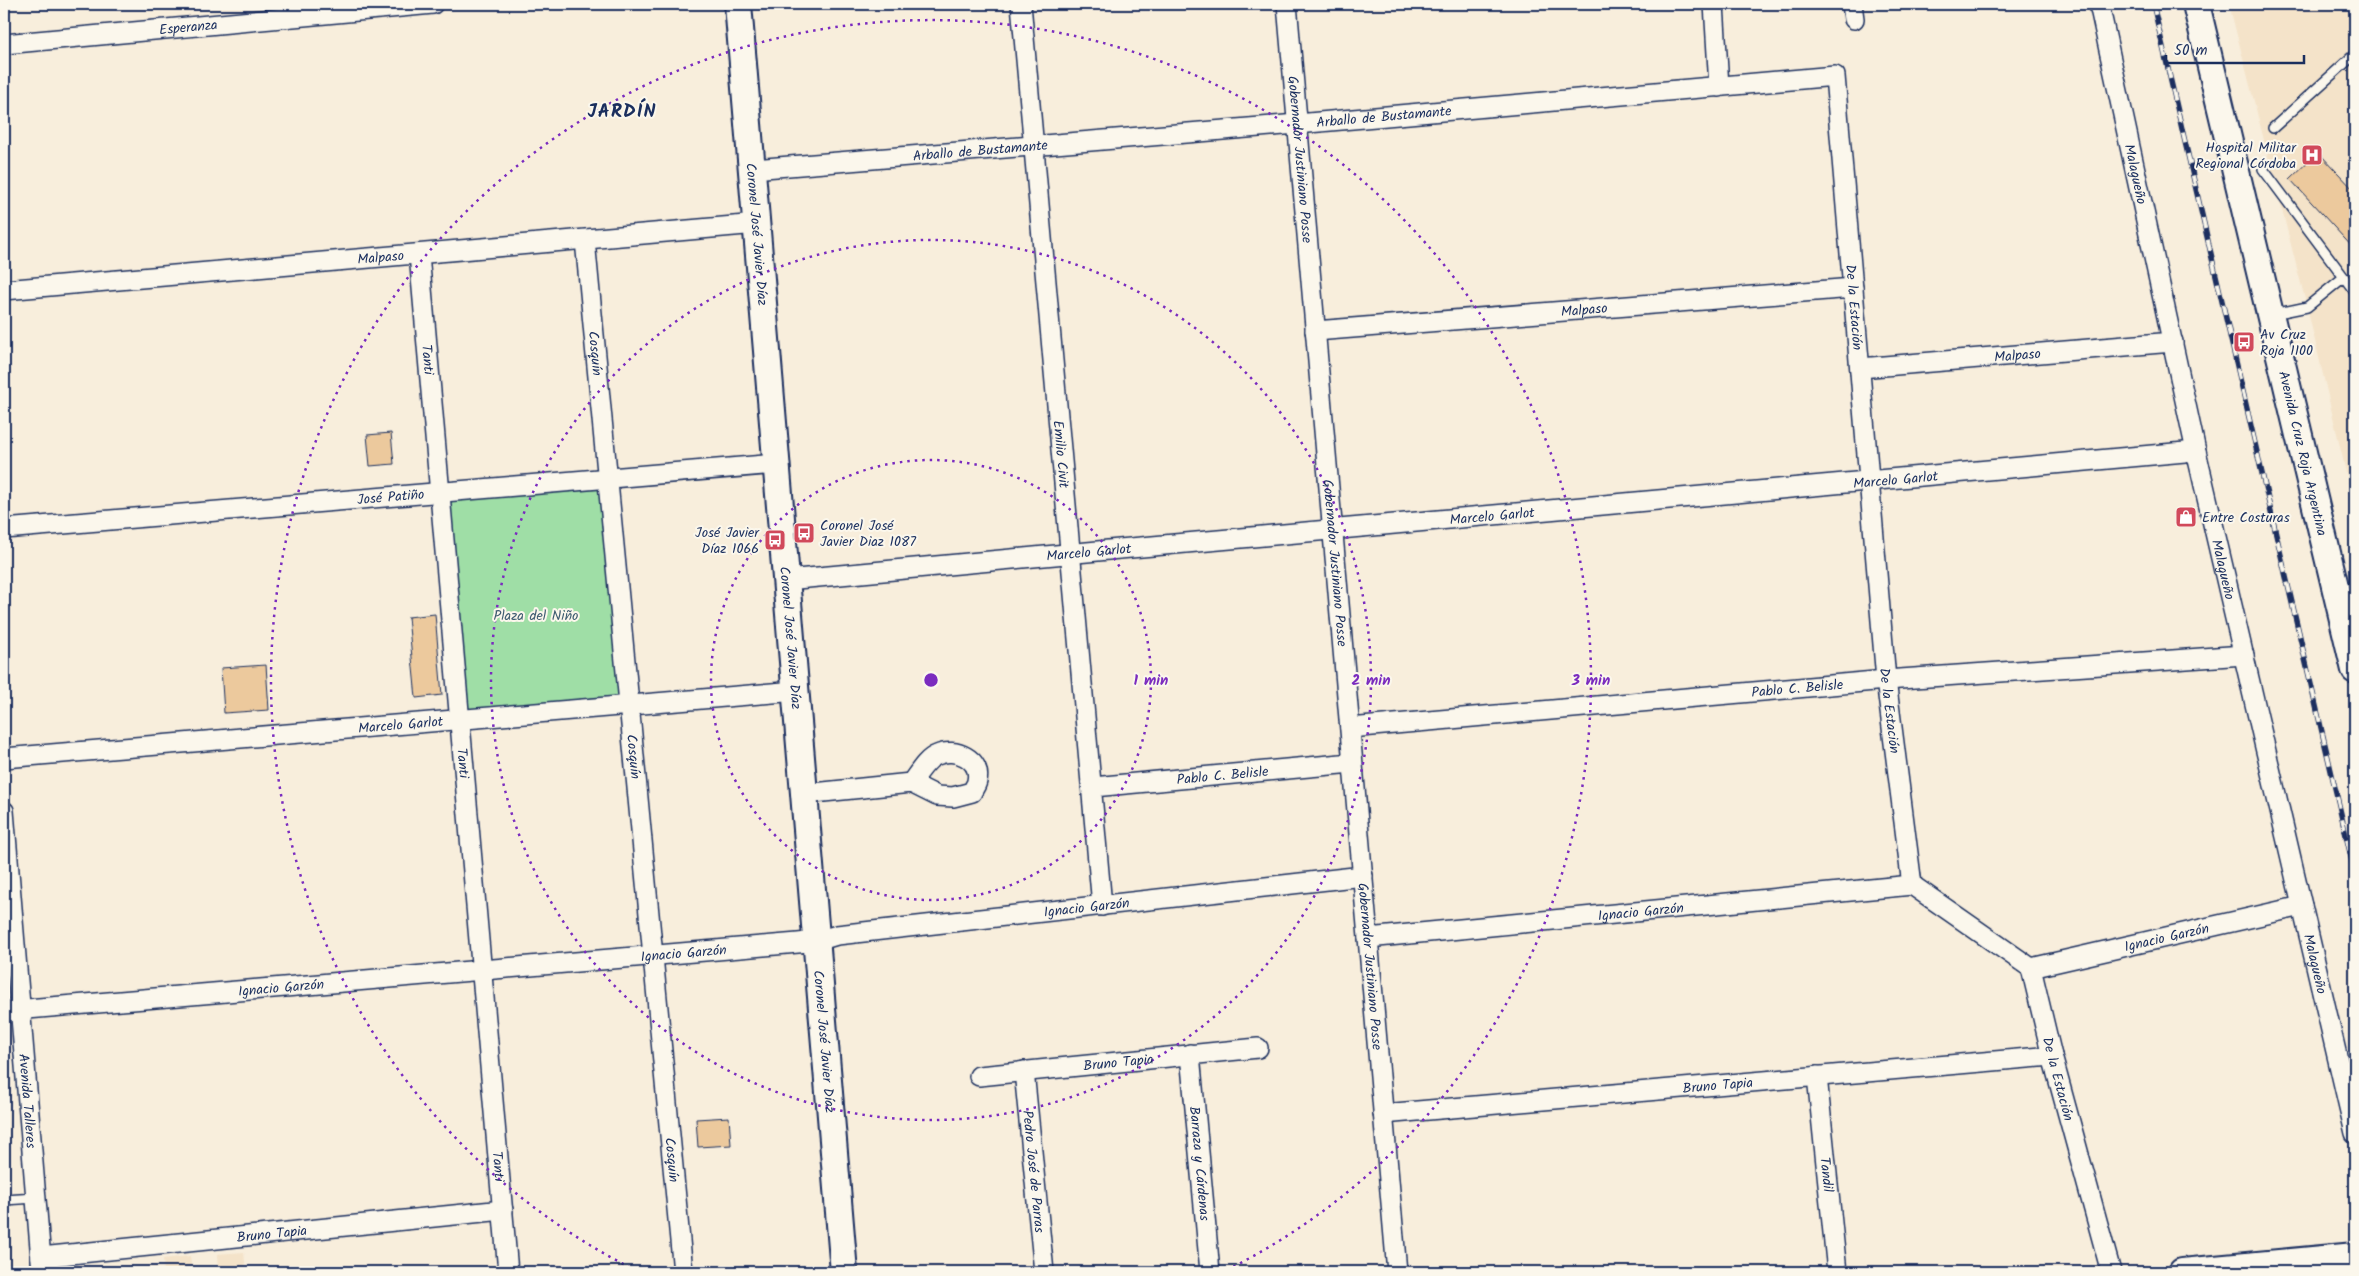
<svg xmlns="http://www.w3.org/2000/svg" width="2359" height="1276" viewBox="0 0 2359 1276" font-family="Kalam,sans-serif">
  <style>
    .built { fill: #f4e3c9 }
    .green { fill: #9fdea6; stroke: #5d8682 }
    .building { fill: #ecc99d; stroke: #1b2f5e }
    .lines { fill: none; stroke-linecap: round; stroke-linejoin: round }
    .lane-casing { stroke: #1b2f5e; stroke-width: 12 }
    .street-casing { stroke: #1b2f5e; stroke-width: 22 }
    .secondary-casing { stroke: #1b2f5e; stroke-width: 30 }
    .lane { stroke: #fbf7ec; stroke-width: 9 }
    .street { stroke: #fbf7ec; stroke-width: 19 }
    .secondary { stroke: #fbf7ec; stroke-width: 26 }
    .rail-casing { stroke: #1b2f5e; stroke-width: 5.5 }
    .rail { stroke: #fbf7ec; stroke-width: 4; stroke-dasharray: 11; stroke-linecap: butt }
    .ring { fill: none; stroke: #7b2cbf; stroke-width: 2.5; stroke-dasharray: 2.5 5 }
    .labels { text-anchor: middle; stroke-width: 4; stroke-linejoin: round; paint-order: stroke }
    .street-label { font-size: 14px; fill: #1b2f5e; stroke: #fbf7ec }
    .poi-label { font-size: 14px; fill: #1b2f5e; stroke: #fbf7ec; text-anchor: start }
    .park-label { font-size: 14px; fill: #3c5b70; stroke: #fbf7ec }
    .district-label { font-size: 19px; font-weight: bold; letter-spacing: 1px; fill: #1b2f5e; stroke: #fbf7ec }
    .centre { fill: #7b2cbf; stroke: #fbf7ec; stroke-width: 2.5 }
    .ring-label { font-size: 15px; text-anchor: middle; font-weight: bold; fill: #7b2cbf; stroke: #fbf7ec; stroke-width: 4; stroke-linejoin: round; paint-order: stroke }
  </style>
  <rect width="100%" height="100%" fill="#f8eedc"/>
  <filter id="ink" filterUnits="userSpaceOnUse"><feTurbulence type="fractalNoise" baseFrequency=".02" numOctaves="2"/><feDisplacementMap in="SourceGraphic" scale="10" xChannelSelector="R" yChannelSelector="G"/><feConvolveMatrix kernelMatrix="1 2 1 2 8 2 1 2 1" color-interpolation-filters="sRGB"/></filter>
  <g filter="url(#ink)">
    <!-- built -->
    <path class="built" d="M2229,4H2355V510L2307,307Z
      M244,1252L246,1272H218L217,1254Z
      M190,1256L192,1272H164L163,1259Z"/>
    <!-- green -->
    <path class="green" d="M607,479L629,705L461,719L441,492Z"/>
    <!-- building -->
    <path class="building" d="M2318,152L2355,191V250L2290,179Z
      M391,433L394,464L370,466L367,435Z
      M435,614L442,695L416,698L408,617Z
      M266,665L269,710L224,713L221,668Z
      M729,1117L731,1145L698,1147L696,1119Z"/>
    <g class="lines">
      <!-- lane casing -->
      <g class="lane-casing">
        <path id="lane" d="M2273,128L2355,54
          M2263,169L2355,292
          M2273,314L2307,307L2344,277
          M4,1200L36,1198"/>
      </g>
      <!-- street casing -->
      <g class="street-casing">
        <g id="street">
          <path id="s1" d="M1021,4L1102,906"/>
          <path id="s2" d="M1287,4L1397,1272"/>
          <path d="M1714,4L1719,87"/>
          <path d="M1852,4L1854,19"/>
          <path id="s3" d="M2099,4L2196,451L2355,1133"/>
          <path id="s4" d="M4,44L433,4"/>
          <path id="s5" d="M752,169L1297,124L1835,76L1886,680L1912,885L2031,968L2052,1056L2111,1272"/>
          <path id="s6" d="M585,240L683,1272"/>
          <path id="s7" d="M419,254L508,1272"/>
          <path id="s8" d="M4,290L757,224"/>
          <path id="s9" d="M1315,331L1853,288"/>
          <path id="s10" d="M1860,368L2173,342"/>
          <path id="s11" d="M4,529L777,464"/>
          <path id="s12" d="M786,580C1256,535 1727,497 2196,451"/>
          <path id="s13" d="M1350,728L1886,680L2244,655"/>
          <path id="s14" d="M4,758L796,691"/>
          <path id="s15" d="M1093,787L1352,763"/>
          <path d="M804,794L911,783L937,796L953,797L972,792C973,789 977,784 977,781C982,759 955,747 937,755C926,759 918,774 911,783"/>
          <path id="s16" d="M4,811L42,1272"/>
          <path id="s17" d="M1368,938L1912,885"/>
          <path id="s18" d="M2031,968L2302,906"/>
          <path id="s19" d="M4,1011L798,943L817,941L837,935L1363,876"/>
          <path id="s20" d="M1190,1054L1210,1272"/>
          <path id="s21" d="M1024,1071L1044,1272"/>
          <path id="s22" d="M979,1076L1258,1048"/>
          <path id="s23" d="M1817,1076L1837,1272"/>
          <path id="s24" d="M1383,1114L2052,1056"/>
          <path id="s25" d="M41,1257L503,1210"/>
        </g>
      </g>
      <!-- secondary casing -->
      <g class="secondary-casing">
        <g id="secondary">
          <path id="s26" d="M738,4L844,1272"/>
          <path id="s27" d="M2196,4L2355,670"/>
          <path d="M2182,1272L2355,1256"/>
        </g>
      </g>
      <!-- lane -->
      <use href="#lane" class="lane"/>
      <!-- street -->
      <use href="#street" class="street"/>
      <!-- secondary -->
      <use href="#secondary" class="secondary"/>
      <!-- rail casing -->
      <g class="rail-casing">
        <path id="rail" d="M2153,4L2355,874"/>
      </g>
      <!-- rail -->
      <use href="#rail" class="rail"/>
    </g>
  </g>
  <!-- distance rings -->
  <g class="ring">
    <circle cx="931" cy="680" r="220"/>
    <circle cx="931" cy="680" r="440"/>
    <path d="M637 1271A660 660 0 1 1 1225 1271"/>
  </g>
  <!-- icons -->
  <defs>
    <g id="hospital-square" transform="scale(1.125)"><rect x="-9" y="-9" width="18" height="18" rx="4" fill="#d1495b" stroke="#fbf7ec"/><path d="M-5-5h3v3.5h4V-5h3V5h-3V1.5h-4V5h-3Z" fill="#fff"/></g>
    <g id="bus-square" transform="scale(1.125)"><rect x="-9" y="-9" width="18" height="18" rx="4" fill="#d1495b" stroke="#fbf7ec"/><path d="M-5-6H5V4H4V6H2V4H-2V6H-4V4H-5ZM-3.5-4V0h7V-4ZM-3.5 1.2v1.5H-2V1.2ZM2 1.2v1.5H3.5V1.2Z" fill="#fff"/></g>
    <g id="shop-square" transform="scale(1.125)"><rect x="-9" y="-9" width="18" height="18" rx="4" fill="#d1495b" stroke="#fbf7ec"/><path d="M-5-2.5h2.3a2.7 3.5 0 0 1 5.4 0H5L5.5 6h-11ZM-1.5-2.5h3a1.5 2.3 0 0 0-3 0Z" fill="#fff"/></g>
  </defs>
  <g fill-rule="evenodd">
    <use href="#hospital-square" x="2312" y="155"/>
    <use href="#bus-square" x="2244" y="342"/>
    <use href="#shop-square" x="2186" y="517"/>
    <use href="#bus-square" x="804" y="533"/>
    <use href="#bus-square" x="775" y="540"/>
  </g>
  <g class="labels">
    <!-- street labels -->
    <g class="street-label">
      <text dy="5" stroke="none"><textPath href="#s4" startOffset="185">Esperanza</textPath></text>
      <text dy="5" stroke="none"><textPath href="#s5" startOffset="634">Arballo de Bustamante</textPath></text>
      <text dy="5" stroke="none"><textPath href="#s5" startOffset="229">Arballo de Bustamante</textPath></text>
      <text dy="5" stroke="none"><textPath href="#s2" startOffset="156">Gobernador Justiniano Posse</textPath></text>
      <text dy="5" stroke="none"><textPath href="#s3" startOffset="174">Malagueño</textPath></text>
      <text dy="5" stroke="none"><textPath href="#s26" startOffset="231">Coronel José Javier Díaz</textPath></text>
      <text dy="5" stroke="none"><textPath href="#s8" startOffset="378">Malpaso</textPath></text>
      <text dy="5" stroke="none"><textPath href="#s5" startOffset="1319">De la Estación</textPath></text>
      <text dy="5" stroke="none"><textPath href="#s9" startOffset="270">Malpaso</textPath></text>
      <text dy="5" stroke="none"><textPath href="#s6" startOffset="114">Cosquín</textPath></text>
      <text dy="5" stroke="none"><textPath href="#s10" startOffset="158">Malpaso</textPath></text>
      <text dy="5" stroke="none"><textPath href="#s7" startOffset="106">Tanti</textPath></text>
      <text dy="5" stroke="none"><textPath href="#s27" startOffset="462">Avenida Cruz Roja Argentina</textPath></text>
      <text dy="5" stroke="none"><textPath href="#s1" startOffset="452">Emilio Civit</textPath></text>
      <text dy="5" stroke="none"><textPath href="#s12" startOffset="1114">Marcelo Garlot</textPath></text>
      <text dy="5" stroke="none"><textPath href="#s11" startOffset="388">José Patiño</textPath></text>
      <text dy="5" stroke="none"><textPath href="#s12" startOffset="709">Marcelo Garlot</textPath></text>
      <text dy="5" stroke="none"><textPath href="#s12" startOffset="304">Marcelo Garlot</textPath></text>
      <text dy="5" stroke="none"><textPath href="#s2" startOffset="561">Gobernador Justiniano Posse</textPath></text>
      <text dy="5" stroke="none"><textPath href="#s3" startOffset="579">Malagueño</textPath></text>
      <text dy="5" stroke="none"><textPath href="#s26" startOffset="636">Coronel José Javier Díaz</textPath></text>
      <text dy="5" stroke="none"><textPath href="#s13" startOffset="449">Pablo C. Belisle</textPath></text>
      <text dy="5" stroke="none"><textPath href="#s5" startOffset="1724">De la Estación</textPath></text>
      <text dy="5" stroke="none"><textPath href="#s14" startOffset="398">Marcelo Garlot</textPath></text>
      <text dy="5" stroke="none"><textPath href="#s6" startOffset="519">Cosquín</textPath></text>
      <text dy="5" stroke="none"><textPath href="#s7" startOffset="511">Tanti</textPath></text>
      <text dy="5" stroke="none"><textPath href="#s15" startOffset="130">Pablo C. Belisle</textPath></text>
      <text dy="5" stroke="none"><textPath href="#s19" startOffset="1088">Ignacio Garzón</textPath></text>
      <text dy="5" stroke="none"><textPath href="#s17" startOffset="274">Ignacio Garzón</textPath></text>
      <text dy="5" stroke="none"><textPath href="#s18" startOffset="139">Ignacio Garzón</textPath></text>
      <text dy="5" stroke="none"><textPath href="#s19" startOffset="682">Ignacio Garzón</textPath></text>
      <text dy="5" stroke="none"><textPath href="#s3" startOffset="984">Malagueño</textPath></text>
      <text dy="5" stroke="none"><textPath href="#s2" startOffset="966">Gobernador Justiniano Posse</textPath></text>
      <text dy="5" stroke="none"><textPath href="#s19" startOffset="278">Ignacio Garzón</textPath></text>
      <text dy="5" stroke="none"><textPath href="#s26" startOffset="1041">Coronel José Javier Díaz</textPath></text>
      <text dy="5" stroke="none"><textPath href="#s22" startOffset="140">Bruno Tapia</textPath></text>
      <text dy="5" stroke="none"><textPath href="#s5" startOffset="2159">De la Estación</textPath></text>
      <text dy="5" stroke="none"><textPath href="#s24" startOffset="336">Bruno Tapia</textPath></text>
      <text dy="5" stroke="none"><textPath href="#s16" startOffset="291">Avenida Talleres</textPath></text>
      <text dy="5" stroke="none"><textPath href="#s6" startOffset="924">Cosquín</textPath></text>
      <text dy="5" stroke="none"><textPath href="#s20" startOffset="110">Barraza y Cárdenas</textPath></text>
      <text dy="5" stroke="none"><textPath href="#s7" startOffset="916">Tanti</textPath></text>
      <text dy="5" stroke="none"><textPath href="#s21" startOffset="101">Pedro José de Parras</textPath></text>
      <text dy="5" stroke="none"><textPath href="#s23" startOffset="99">Tandil</textPath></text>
      <text dy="5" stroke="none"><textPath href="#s25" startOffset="232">Bruno Tapia</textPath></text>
    </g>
    <!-- poi labels -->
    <g class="poi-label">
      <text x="2296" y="152" text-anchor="end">Hospital Militar<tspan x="2296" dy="16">Regional Córdoba</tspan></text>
      <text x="2260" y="339">Av Cruz<tspan x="2260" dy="16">Roja 1100</tspan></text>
      <text x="2202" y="522">Entre Costuras</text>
      <text x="820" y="530">Coronel José<tspan x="820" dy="16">Javier Diaz 1087</tspan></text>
      <text x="759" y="537" text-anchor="end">José Javier<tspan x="759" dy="16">Díaz 1066</tspan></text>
    </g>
    <!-- park labels -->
    <g class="park-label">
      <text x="536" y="620">Plaza del Niño</text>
    </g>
    <!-- district labels -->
    <g class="district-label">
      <text x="622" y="117">JARDÍN</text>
    </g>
  </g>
  <circle cx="931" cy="680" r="8" class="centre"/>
  <g class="ring-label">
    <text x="1151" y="685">1 min</text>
    <text x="1371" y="685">2 min</text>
    <text x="1591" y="685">3 min</text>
  </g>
  <!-- margin -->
  <rect width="2359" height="1276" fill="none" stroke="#fbf7ec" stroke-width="20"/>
  <rect x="10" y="10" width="2339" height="1256" fill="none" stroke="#1b2f5e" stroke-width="2" filter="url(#ink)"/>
  <!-- scale -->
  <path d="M2166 55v8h138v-8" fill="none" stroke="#1b2f5e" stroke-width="2.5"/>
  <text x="2174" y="55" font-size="15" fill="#1b2f5e" stroke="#fbf7ec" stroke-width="4" paint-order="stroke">50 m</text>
</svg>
